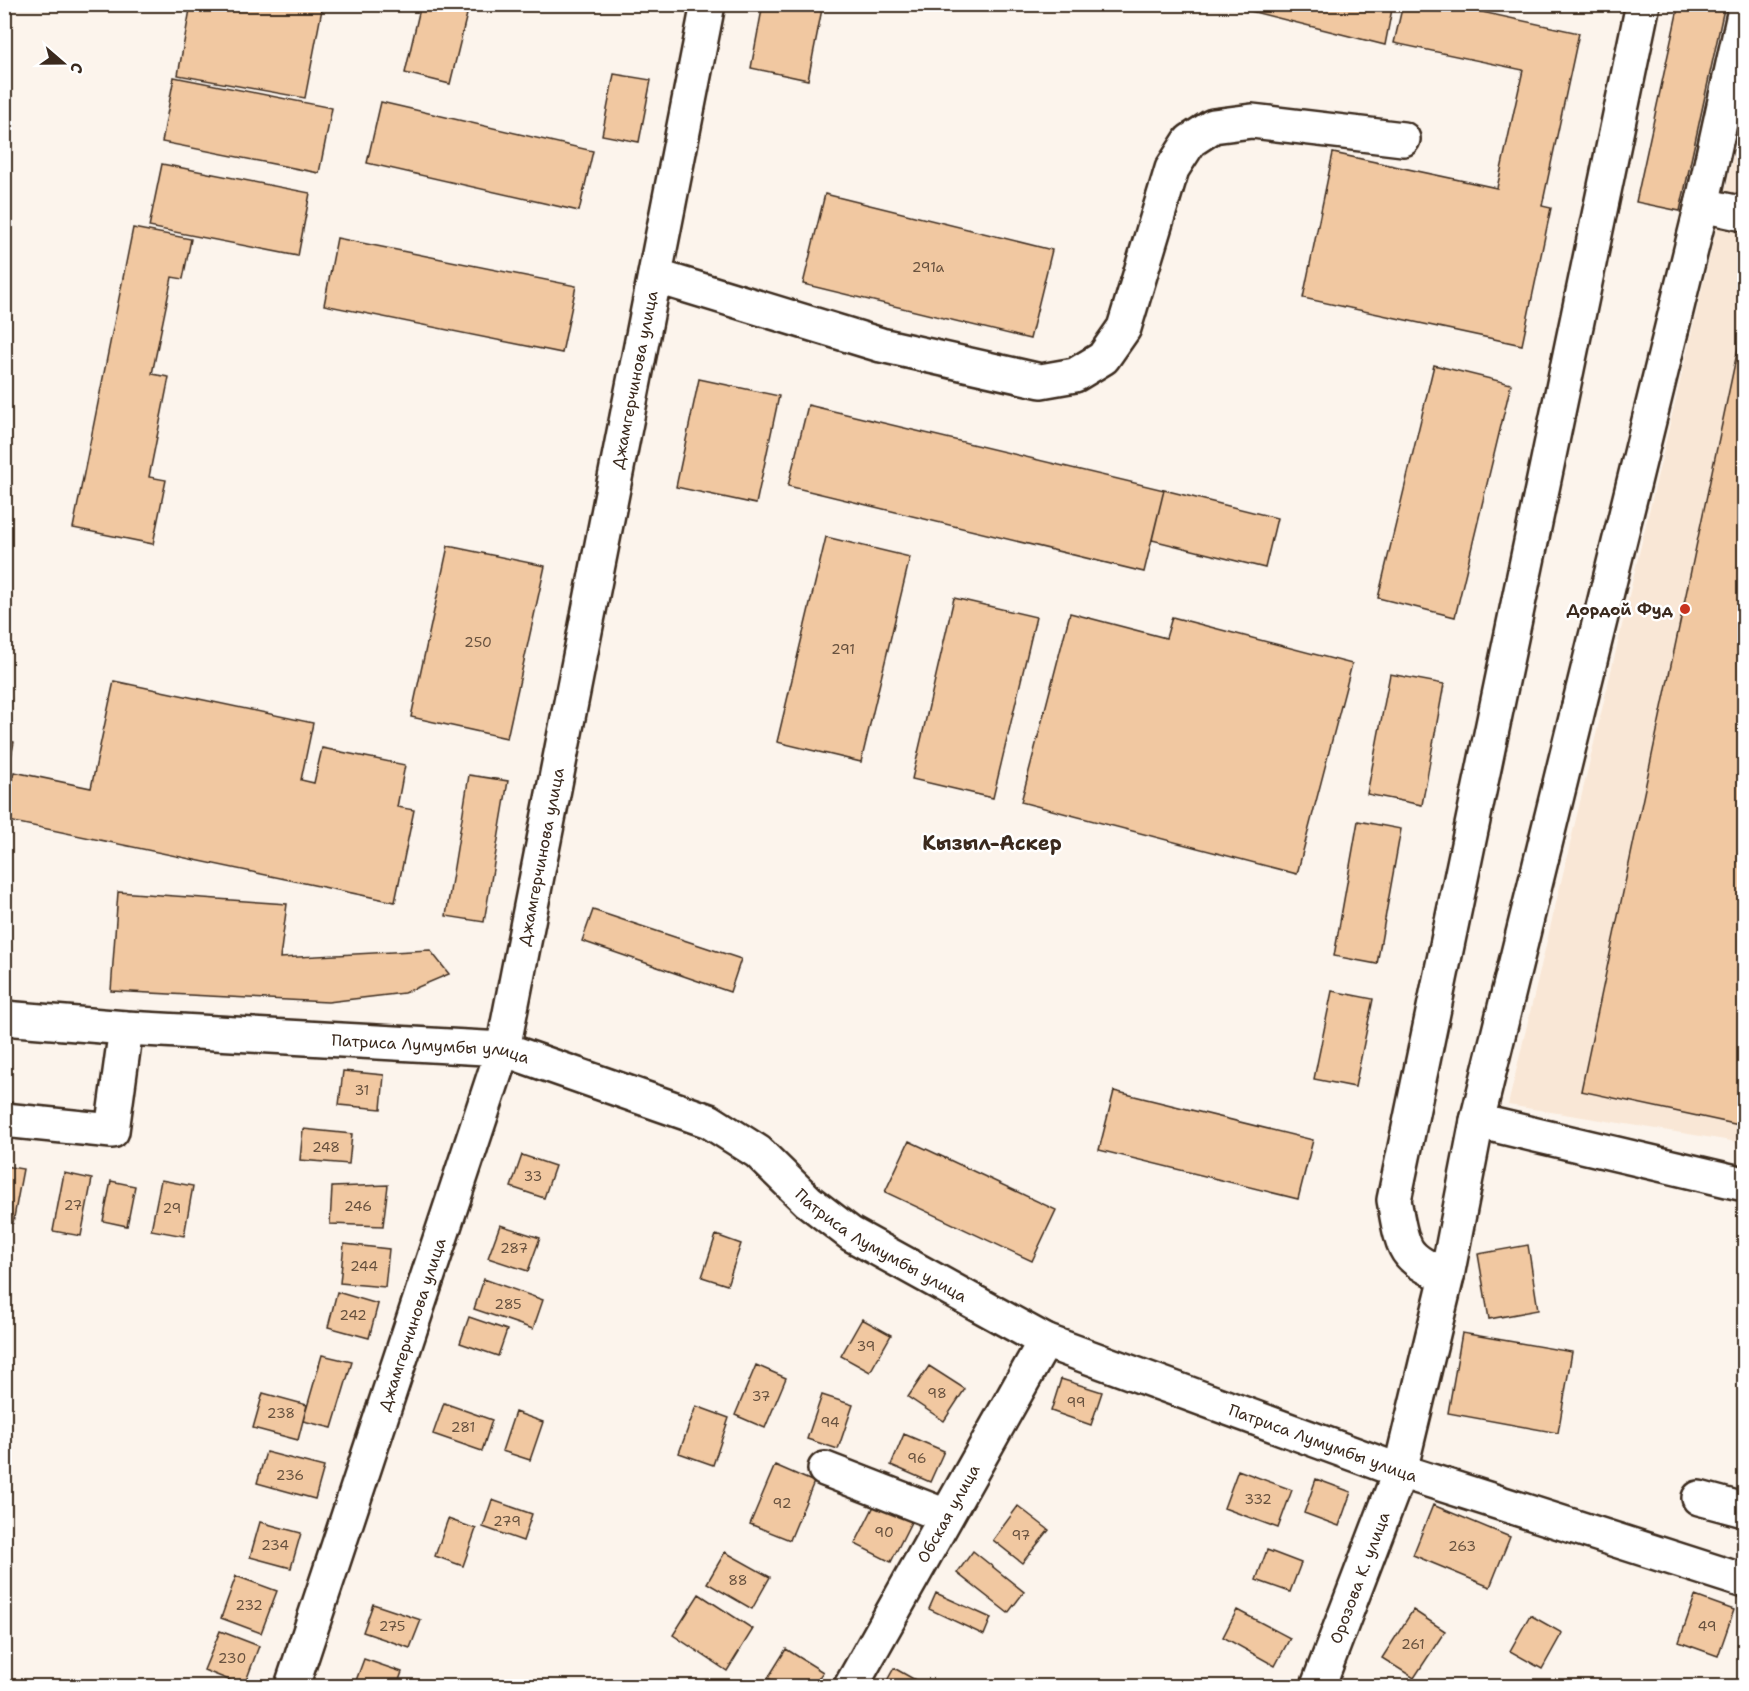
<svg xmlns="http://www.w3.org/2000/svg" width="1749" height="1691" viewBox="0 0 1749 1691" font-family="'Shantell Sans',sans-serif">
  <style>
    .built { fill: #f9e7d6 }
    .building { fill: #f1c8a1; stroke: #3b2a1e; stroke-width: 1.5 }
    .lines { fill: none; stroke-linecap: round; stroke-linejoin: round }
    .minor-casing { stroke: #3b2a1e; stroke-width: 38 }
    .minor { stroke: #fff; stroke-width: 33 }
    .poi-dot { fill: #c8321e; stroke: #fff; stroke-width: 2 }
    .labels { text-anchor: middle; stroke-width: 5; stroke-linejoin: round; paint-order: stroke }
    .number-label { font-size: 14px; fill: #68523f }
    .street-label { font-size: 16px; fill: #3b2a1e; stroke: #fff }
    .poi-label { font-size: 16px; font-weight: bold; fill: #3b2a1e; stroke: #fff; text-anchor: end }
    .quarter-label { font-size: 20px; font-weight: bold; fill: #3b2a1e; stroke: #fff }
  </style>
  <rect width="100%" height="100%" fill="#fcf4ec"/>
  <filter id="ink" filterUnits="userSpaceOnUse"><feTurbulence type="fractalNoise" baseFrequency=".0167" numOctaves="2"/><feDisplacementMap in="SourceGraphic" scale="12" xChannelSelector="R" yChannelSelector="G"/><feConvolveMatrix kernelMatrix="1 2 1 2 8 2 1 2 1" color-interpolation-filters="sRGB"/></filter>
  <g filter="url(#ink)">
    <!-- built -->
    <path class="built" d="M1744,112V1143L1508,1105Z"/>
    <!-- building -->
    <path class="building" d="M191,4H323L305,98L178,75Z
      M421,4L467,14L450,84L405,73Z
      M763,4H823L808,80L751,68Z
      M1222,4H1393L1385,45Z
      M1403,4H1445L1579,33L1542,206L1551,208L1522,345L1303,298L1333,153L1497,188L1523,70L1394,43Z
      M1679,4H1725L1680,211L1636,202Z
      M614,74L651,80L639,142L602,135Z
      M174,77L332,108L319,173L162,142Z
      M381,102L593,151L579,211L367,163Z
      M162,164L310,193L298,256L149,227Z
      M825,194L1052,250L1030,339L803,284Z
      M133,228L191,239L183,279L172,277L152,374L169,377L149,477L166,480L153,544L73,528Z
      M337,238L576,286L562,353L324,305Z
      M1744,320V1126L1581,1091Z
      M1434,365L1511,384L1455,617L1378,598Z
      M699,379L779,396L756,504L676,487Z
      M808,405L1164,490L1144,572L788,486Z
      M1164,490L1277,518L1265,568L1152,540Z
      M826,537L910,557L861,762L777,742Z
      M448,546L545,566L507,738L411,717Z
      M954,598L1036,617L993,798L912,779Z
      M1070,613L1166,638L1172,617L1352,664L1297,874L1021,802Z
      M1390,674L1444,684L1422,805L1367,794Z
      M114,681L313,723L301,780L314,783L322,748L405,765L397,807L414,810L395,902L4,820L14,772L91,788Z
      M4,740L14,742L4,793Z
      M469,775L508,781L484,922L446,916Z
      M1358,821L1401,829L1377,964L1334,956Z
      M118,892L287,904L280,958L430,950L449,974L404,993L328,1002L111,991Z
      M593,910L741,959L730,992L582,941Z
      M1332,991L1373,999L1355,1087L1314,1079Z
      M343,1071L384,1075L381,1109L339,1105Z
      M1114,1091L1313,1140L1298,1199L1099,1150Z
      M303,1129L352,1134L349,1164L300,1160Z
      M909,1141L1056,1210L1032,1261L885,1192Z
      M522,1155L555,1166L544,1198L511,1187Z
      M4,1166L23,1169L13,1223L4,1222Z
      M64,1173L92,1179L81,1236L53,1231Z
      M161,1180L193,1186L184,1236L151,1230Z
      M111,1181L135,1186L127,1226L103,1221Z
      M388,1185L383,1226L330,1224L332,1187Z
      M500,1225L540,1238L528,1271L488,1258Z
      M716,1235L741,1244L727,1285L702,1277Z
      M344,1244L389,1249L385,1287L340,1283Z
      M1528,1245L1538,1310L1489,1319L1478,1254Z
      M484,1279L543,1300L533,1329L474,1309Z
      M337,1292L378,1304L369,1338L328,1327Z
      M469,1317L507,1330L498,1356L460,1343Z
      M862,1319L891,1335L870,1372L841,1356Z
      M1462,1333L1572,1352L1558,1433L1448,1413Z
      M322,1355L352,1362L332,1428L303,1421Z
      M756,1365L786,1378L765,1428L735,1415Z
      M929,1366L965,1389L944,1421L908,1397Z
      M1061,1379L1102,1392L1091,1425L1051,1411Z
      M263,1393L307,1405L298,1440L253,1428Z
      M822,1395L853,1405L838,1449L807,1439Z
      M444,1403L492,1420L482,1451L433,1434Z
      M696,1406L729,1418L713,1465L679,1453Z
      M515,1412L543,1422L530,1460L502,1451Z
      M904,1434L944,1451L930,1482L891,1465Z
      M266,1452L324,1467L315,1499L257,1483Z
      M775,1465L814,1482L790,1540L750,1524Z
      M1238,1470L1292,1490L1278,1528L1224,1508Z
      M1316,1479L1351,1492L1339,1526L1304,1513Z
      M492,1500L532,1514L523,1541L483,1527Z
      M876,1502L912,1520L891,1562L855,1544Z
      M1433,1505L1510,1537L1490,1587L1413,1555Z
      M1018,1506L1049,1530L1022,1563L993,1540Z
      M448,1519L476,1529L463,1566L435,1556Z
      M260,1522L301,1533L291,1568L250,1557Z
      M1267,1550L1301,1563L1290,1592L1256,1580Z
      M973,1551L1024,1592L1008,1613L957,1573Z
      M725,1552L770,1577L752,1609L707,1583Z
      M236,1576L277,1591L261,1633L221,1618Z
      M936,1593L991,1618L984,1635L929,1609Z
      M699,1594L753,1629L727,1671L673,1635Z
      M1695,1596L1734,1610L1718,1656L1679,1642Z
      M373,1604L421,1620L410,1648L363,1632Z
      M1237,1610L1290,1638L1275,1666L1223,1637Z
      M1413,1610L1445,1631L1414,1678L1382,1658Z
      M1530,1615L1562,1633L1542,1669L1510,1651Z
      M220,1631L259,1646L244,1686L204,1670Z
      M786,1649L823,1672L813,1686H781L768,1678Z
      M364,1659L402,1672L397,1686H354Z
      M894,1668L926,1686H884Z"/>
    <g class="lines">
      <!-- minor casing -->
      <g class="minor-casing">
        <g id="minor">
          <path d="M1744,14L1702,205L1477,1121L1744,1184"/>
          <path d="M1702,205L1744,214"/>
          <path d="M655,276L881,345L1041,381L1075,375L1103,358L1124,328L1172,169L1190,141L1213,126L1252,121L1403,139"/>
          <path id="s1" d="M4,1018L126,1028L503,1049L709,1121L758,1152L808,1201L851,1234L1045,1341L1400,1471L1744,1581"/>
          <path d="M4,1120L112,1131L126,1028"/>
          <path d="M1447,1276L1477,1121"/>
          <path d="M825,1469L946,1516"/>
          <path d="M1699,1498L1744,1510"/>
          <path id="s2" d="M292,1686L503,1049L708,4"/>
          <path id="s3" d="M851,1686L1045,1341"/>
          <path id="s4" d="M1318,1686L1400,1471L1447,1276C1435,1271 1419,1265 1410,1254C1400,1243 1397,1215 1394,1200L1643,4"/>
        </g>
      </g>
      <!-- minor -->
      <use href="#minor" class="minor"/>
    </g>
  </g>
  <!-- markers -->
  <circle class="poi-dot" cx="1685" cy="609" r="6"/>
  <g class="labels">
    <!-- number labels -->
    <g class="number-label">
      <text x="928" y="272">291a</text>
      <text x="478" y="647">250</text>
      <text x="843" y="654">291</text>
      <text x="362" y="1095">31</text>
      <text x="326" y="1152">248</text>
      <text x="533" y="1181">33</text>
      <text x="73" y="1210">27</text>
      <text x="358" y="1211">246</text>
      <text x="172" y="1213">29</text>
      <text x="514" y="1253">287</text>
      <text x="364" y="1271">244</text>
      <text x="508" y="1309">285</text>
      <text x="353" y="1320">242</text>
      <text x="866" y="1351">39</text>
      <text x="937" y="1398">98</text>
      <text x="761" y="1401">37</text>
      <text x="1076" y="1407">99</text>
      <text x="281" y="1418">238</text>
      <text x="830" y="1427">94</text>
      <text x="463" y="1432">281</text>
      <text x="917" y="1463">96</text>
      <text x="290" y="1480">236</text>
      <text x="1258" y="1504">332</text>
      <text x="782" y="1508">92</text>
      <text x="507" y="1526">279</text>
      <text x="884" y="1537">90</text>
      <text x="1021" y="1540">97</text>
      <text x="275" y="1550">234</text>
      <text x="1462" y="1551">263</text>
      <text x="738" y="1585">88</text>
      <text x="249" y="1610">232</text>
      <text x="392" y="1631">275</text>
      <text x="1707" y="1631">49</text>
      <text x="1413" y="1649">261</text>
      <text x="232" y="1663">230</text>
    </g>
    <!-- street labels -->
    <g class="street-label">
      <text dy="6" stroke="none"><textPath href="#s2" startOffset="1353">Джамгерчинова улица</textPath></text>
      <text dy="6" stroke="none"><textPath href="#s2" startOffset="867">Джамгерчинова улица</textPath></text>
      <text dy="6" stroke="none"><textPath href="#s1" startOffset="428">Патриса Лумумбы улица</textPath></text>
      <text dy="6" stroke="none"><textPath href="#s1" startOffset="932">Патриса Лумумбы улица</textPath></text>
      <text dy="6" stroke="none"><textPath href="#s2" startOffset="381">Джамгерчинова улица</textPath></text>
      <text dy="6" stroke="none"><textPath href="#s1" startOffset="1418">Патриса Лумумбы улица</textPath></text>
      <text dy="6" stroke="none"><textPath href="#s3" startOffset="198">Обская улица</textPath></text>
      <text dy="6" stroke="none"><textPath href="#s4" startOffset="116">Орозова К. улица</textPath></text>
    </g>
    <!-- poi labels -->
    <g class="poi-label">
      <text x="1673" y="615">Дордой Фуд</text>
    </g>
    <!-- quarter labels -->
    <g class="quarter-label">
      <text x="992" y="850">Кызыл-Аскер</text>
    </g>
  </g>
  <!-- margin -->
  <rect width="1749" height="1691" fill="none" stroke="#fff" stroke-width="24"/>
  <rect x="12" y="12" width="1725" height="1667" fill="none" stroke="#3b2a1e" stroke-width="2" filter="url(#ink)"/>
  <!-- north arrow -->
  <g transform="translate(63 63) rotate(110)" stroke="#ffffff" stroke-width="4.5" paint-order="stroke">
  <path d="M0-4.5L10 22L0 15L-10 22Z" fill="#3b2a1e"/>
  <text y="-9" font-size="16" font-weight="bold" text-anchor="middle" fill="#3b2a1e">С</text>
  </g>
</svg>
